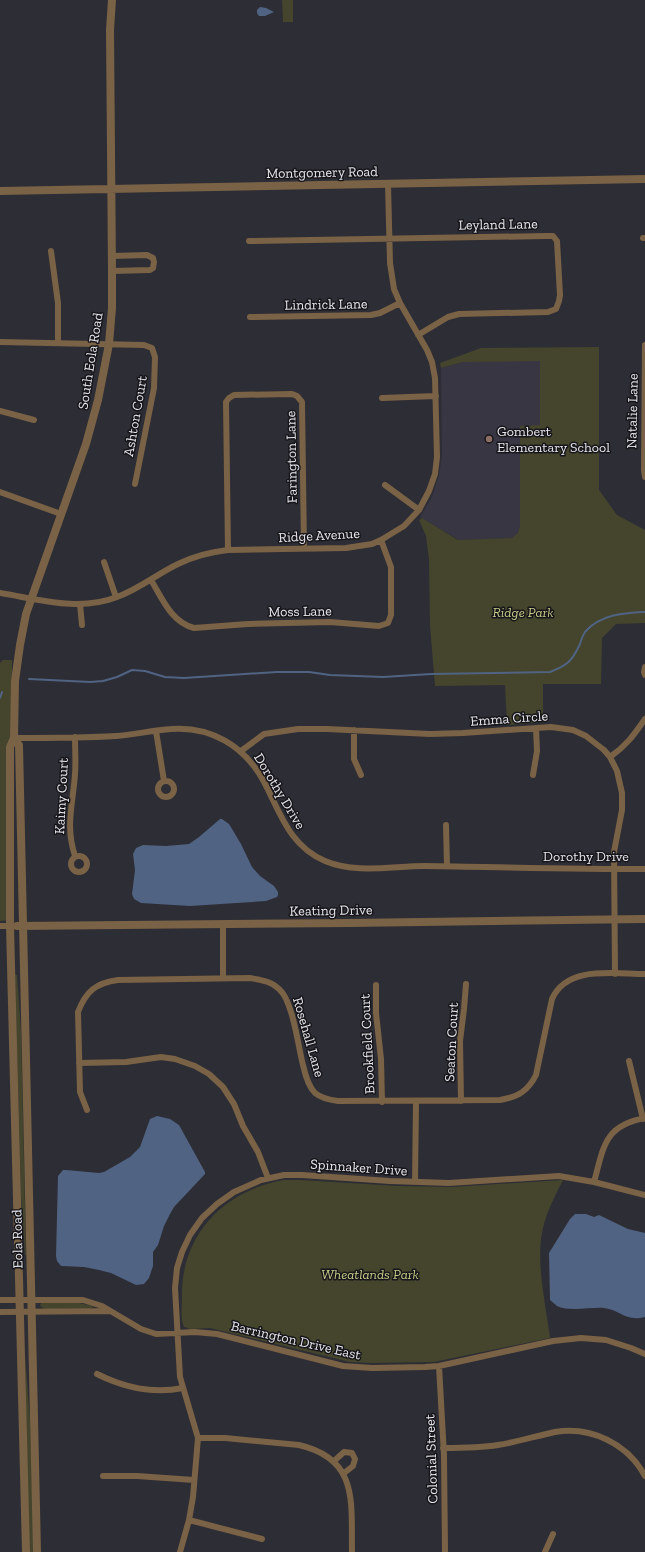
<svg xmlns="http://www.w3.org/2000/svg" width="645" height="1552" viewBox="0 0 645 1552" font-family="'Zilla Slab',serif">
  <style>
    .built { fill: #383643 }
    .green { fill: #44452c }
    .water { fill: #506382 }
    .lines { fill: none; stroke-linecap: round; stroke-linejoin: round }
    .stream { stroke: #506382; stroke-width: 2 }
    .minor { stroke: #796245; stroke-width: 6 }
    .tertiary { stroke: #796245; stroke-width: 8 }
    .education-dot { fill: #8d6e63; stroke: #161519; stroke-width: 1.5 }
    .labels { text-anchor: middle; stroke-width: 3; stroke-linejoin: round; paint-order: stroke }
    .street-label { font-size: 14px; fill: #e7e7ed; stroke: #161519 }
    .poi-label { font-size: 14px; fill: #e7e7ed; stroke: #161519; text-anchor: start }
    .park-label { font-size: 14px; font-style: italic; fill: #c8cb8a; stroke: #161519 }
  </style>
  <rect width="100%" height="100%" fill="#2d2d35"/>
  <!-- built -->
  <path class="built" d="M540,360V425H537L520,460V526L518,533L512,538L459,540L420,517L432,497L439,475L442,456L441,368L463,362Z"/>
  <!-- green -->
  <path class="green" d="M282,0H293V22H283Z
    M599,347V490L617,515L645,530V623L616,624L602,638L601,684H543V722L507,725L505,685L435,686L430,626L429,560L426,536L419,520L422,518L458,540L512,538L518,533L520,526V426L540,425V361L463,362L441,368L440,363L481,348Z
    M3,660H12L10,915L9,920L0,921V663Z
    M15,975H17L21,1031L26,1255H25L21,1196Z
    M284,1180H300L398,1186L451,1187L563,1180C555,1196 547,1211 543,1228C535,1260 546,1305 550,1338L434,1362L370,1363L350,1362L210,1328L190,1329L184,1327C180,1318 182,1305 182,1296C181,1234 225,1190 284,1180Z
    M74,1302L93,1306L92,1308L44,1309L40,1306L41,1303Z
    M25,1354L30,1420L34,1552H29Z"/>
  <!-- water -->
  <path class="water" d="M260,7L266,8L274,12L265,16H259L257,13V10Z
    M220,819H222L229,824L241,844L252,867L260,876L274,886L278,892V895L277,897L266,901L190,906L141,903L134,899L132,894L135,870L133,854L136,848L143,845L166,846L189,844L199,837Z
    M157,1116L170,1119L179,1125L205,1172V1174L174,1207L170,1214L164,1226L158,1245L153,1252V1266L149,1278L144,1284L136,1285L111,1273L99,1270L84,1267L61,1266L57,1261L56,1256L58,1176L63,1170H66L99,1173L104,1172L130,1157L140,1147L150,1119Z
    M575,1214H586L594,1217L599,1215L628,1229L645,1233V1317C625,1322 621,1310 604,1308C591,1307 569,1312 557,1306C555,1304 552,1302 550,1300L549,1253L570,1219Z"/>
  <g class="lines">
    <!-- stream -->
    <path class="stream" d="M29,679L90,682L103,681L117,677L132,670L145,671L165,677L184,678L277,672H309L330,675L383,677L431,674L550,672C568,665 572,661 580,644C581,640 583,635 585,632C600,614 624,613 645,612
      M0,698L2,692"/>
    <!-- minor -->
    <path class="minor" d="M643,238H645
      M249,241L546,236H553L557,241L560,295L559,301L556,309L548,312L459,314L448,317L418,335
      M51,251L58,303V343
      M112,256L147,255L153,258L154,262L153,268L150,270L112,271
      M250,317L371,315L380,313L400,303
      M0,342L144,345L152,348L155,357L154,388L135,484
      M645,345L644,470L645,477
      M382,398L436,396
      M0,411L34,420
      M385,485L419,510
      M0,492L61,514
      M228,550L226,402L229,398L234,395L292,394L297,396L302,402L304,548
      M104,562L116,597
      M151,580C162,598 171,622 194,628L248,624L330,622L379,626L388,623L391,615V567L381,540
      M0,593C38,599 79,612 117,597C139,589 157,574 178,564C194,556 211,552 228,550L346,548L372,544L381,540L404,526L419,510L429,491L435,474L437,457L435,378L432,362L427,350L400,303L394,289L390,263L388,184
      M80,604L82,625
      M645,667L644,672L645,675
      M354,730V759L361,775
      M156,731L164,781
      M75,737C75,749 76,762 75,774C73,804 65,826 75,856
      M14,738C48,738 82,738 116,736C134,735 152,730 171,729C211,726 244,746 263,780C280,811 288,845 325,861C356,874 392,866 425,866C498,867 572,869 645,869
      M241,751L264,734L298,729H327L430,734L463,733L551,727L573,730L586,736L604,750L610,757L617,771L622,793V810L614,852L615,974
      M610,757C626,746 634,735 645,719
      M533,775L537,751L536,728
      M158 789a8 8 0 1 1 16 0a8 8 0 1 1-16 0Z
      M446,825L447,866
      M71 864a8 8 0 1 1 16 0a8 8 0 1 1-16 0Z
      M0,926H14
      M223,978V924
      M376,985V1013L381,1059L382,1102
      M629,1061L643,1119
      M79,1063L126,1062L161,1057L175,1059L195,1066L209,1074L223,1087L234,1104L243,1126L258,1152L268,1178
      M461,1101L460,1041L464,1009L466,984
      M87,1110L80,1092L78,1012C86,991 96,983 118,980L250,978C261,980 271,981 279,989C293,1001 298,1046 303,1065C305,1074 308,1086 315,1093C321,1098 330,1100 338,1101L500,1100C518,1097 528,1091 536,1075L552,999C567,965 614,974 645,974
      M415,1182L416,1102
      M594,1182C604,1146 604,1126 645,1118
      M0,1300H83L102,1306L141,1329L156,1334L195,1332L217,1334L343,1366L372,1368L425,1367L439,1366L553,1341L581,1338L606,1340L631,1348L645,1354
      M0,1312L110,1311
      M439,1366L444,1455L445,1552
      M97,1374C125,1388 152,1394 183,1388
      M198,1438H225L299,1445C359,1459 351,1502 352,1552
      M443,1448C462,1448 480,1448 498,1445C517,1442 536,1436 555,1432C591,1426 628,1444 645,1476
      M334,1461L344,1452L352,1453L355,1459L353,1466L343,1474
      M103,1476H137L194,1480
      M189,1520L262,1539
      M180,1552L189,1520L193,1497L198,1438L180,1377L175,1288L177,1268L182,1252L190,1235L202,1218L217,1204L234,1192L261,1180L284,1175H302L390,1181L449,1183L559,1176L594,1182L645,1195
      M545,1552L553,1534"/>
    <!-- tertiary -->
    <path class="tertiary" d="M0,191L645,179
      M14,738L19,745L37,1552
      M17,926L350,923L645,919
      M26,1552L10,926V747L14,738L15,681L20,645L26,614L86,444L98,400L109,344L112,308V271L110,30L112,0"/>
  </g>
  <!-- markers -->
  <circle class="education-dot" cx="489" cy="439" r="4"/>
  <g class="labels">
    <!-- street labels -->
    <g class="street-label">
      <text transform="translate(322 172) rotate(-1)" y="5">Montgomery Road</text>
      <text transform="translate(498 224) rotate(-1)" y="5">Leyland Lane</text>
      <text transform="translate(326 304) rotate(-1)" y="5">Lindrick Lane</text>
      <text transform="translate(90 361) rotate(-81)" y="5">South Eola Road</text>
      <text transform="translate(632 411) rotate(-89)" y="5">Natalie Lane</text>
      <text transform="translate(135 416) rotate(-80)" y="5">Ashton Court</text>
      <text transform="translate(291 457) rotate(-91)" y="5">Farington Lane</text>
      <text transform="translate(319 535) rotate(-3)" y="5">Ridge Avenue</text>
      <text transform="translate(300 611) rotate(-1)" y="5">Moss Lane</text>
      <text transform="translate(509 718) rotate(-4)" y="5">Emma Circle</text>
      <text transform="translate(280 791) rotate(59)" y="5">Dorothy Drive</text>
      <text transform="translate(61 796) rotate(-87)" y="5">Kaimy Court</text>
      <text x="586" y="861">Dorothy Drive</text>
      <text transform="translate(331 910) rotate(-1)" y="5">Keating Drive</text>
      <text transform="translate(309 1037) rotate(74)" y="5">Rosehall Lane</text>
      <text transform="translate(451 1042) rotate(-87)" y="5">Seaton Court</text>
      <text transform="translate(367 1044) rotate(-93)" y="5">Brookfield Court</text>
      <text transform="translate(359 1167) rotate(4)" y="5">Spinnaker Drive</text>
      <text transform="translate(17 1239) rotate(-91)" y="5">Eola Road</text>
      <text transform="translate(296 1340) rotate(13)" y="5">Barrington Drive East</text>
      <text transform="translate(431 1459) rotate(-92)" y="5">Colonial Street</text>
    </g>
    <!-- poi labels -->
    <g class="poi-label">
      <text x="497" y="436">Gombert<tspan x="497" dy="16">Elementary School</tspan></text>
    </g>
    <!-- park labels -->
    <g class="park-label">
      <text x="523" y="617">Ridge Park</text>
      <text x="370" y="1279">Wheatlands Park</text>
    </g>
  </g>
</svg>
